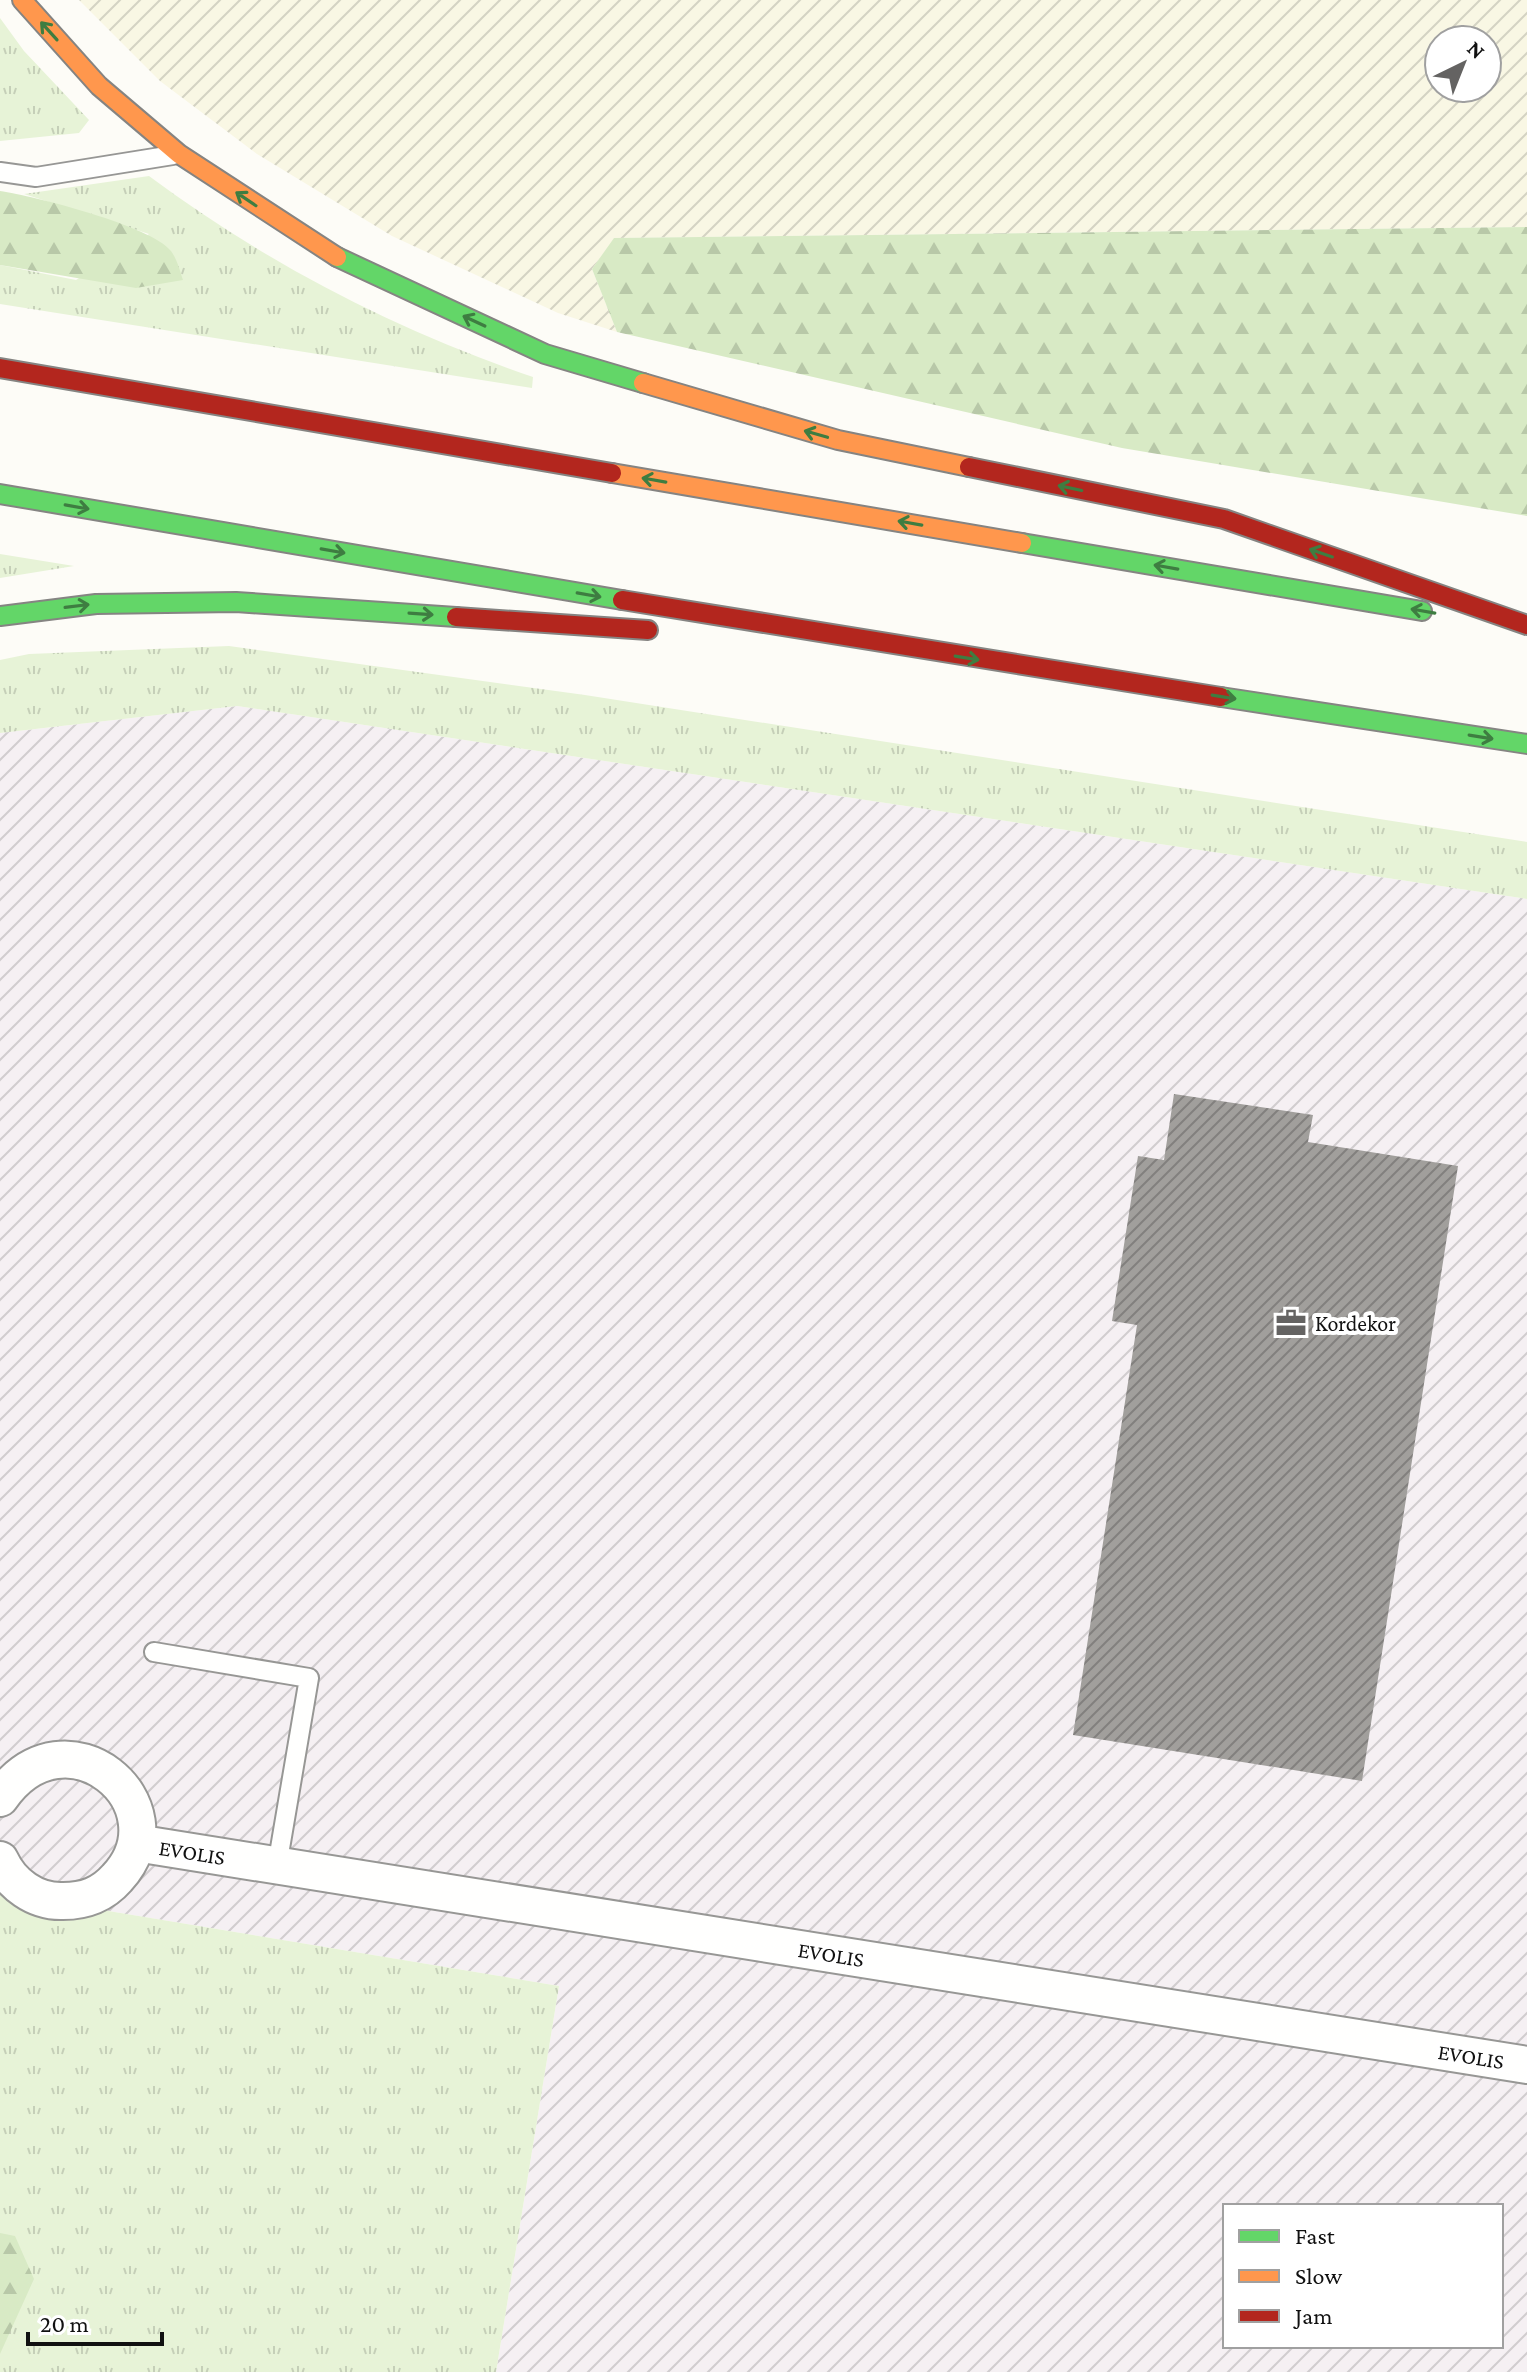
<svg xmlns="http://www.w3.org/2000/svg" width="1527" height="2372" viewBox="0 0 1527 2372" font-family="'Crimson Pro',serif">
  <style>
    .industrial { fill: url(#industrial-furrows); fill-rule: evenodd }
    .farmland { fill: url(#farmland-furrows); fill-rule: evenodd }
    .grass { fill: url(#grass-tufts) }
    .forest { fill: url(#forest-firs) }
    .building { fill: url(#building-hatch) }
    .lines { fill: none; stroke-linecap: round; stroke-linejoin: round }
    .lane-casing { stroke: #979795; stroke-width: 22 }
    .street-casing { stroke: #979795; stroke-width: 40 }
    .fast-casing { stroke: #858482; stroke-width: 22 }
    .slow-casing { stroke: #858482; stroke-width: 22 }
    .jam-casing { stroke: #858482; stroke-width: 22 }
    .lane { stroke: #fffffe; stroke-width: 18 }
    .street { stroke: #fffffe; stroke-width: 36 }
    .fast { stroke: #63d668; stroke-width: 18 }
    .slow { stroke: #ff974d; stroke-width: 18 }
    .jam { stroke: #b3261e; stroke-width: 18 }
    .oneway { stroke: #3e7d41 }
    .labels { text-anchor: middle; stroke-width: 8; stroke-linejoin: round; paint-order: stroke }
    .poi-label { font-size: 22px; fill: #111; stroke: #fff; text-anchor: start }
    .street-label { font-size: 22px; fill: #111; stroke: #fff }
  </style>
  <defs>
    <pattern id="industrial-furrows" width="10" height="10" patternUnits="userSpaceOnUse" patternTransform="scale(2)"><rect width="10" height="10" fill="#f5f0f3"/><path d="M-1 1l2-2M0 10L10 0M9 11l2-2" fill="none" stroke="#d1cdcf"/></pattern>
    <pattern id="farmland-furrows" width="10" height="10" patternUnits="userSpaceOnUse" patternTransform="scale(2)"><rect width="10" height="10" fill="#f9f7e4"/><path d="M-1 1l2-2M0 10L10 0M9 11l2-2" fill="none" stroke="#d4d3c3"/></pattern>
    <pattern id="grass-tufts" width="24" height="20" patternUnits="userSpaceOnUse" patternTransform="scale(2)"><rect width="24" height="20" fill="#e7f3d7"/><path d="M3 7l-1-3M5 7V3M7 7l1-3M15 17l-1-3M17 17v-4M19 17l1-3" fill="none" stroke="#c5cfb8"/></pattern>
    <pattern id="forest-firs" width="22" height="20" patternUnits="userSpaceOnUse" patternTransform="scale(2)"><rect width="22" height="20" fill="#d8eac5"/><path d="M5 1l3.5 6h-7zM16 11l3.5 6h-7z" fill="#b8c8a8"/></pattern>
    <pattern id="building-hatch" width="6" height="6" patternUnits="userSpaceOnUse" patternTransform="scale(2)"><rect width="6" height="6" fill="#a19f9c"/><path d="M-1 1l2-2M0 6l6-6M5 7l2-2" fill="none" stroke="#82807e"/></pattern>
  </defs>
  <rect width="100%" height="100%" fill="#fdfcf7"/>
  <!-- industrial -->
  <path class="industrial" d="M237,706L1527,899V2372H496L559,1986L0,1893V733ZM1225,2206H1501V2346H1225Z"/>
  <!-- farmland -->
  <path class="farmland" d="M79,0H1527V227L615,238L592,269L617,332L558,313L392,236L257,154L160,81ZM1439,40H1487V88H1439Z"/>
  <!-- grass -->
  <path class="grass" d="M0,18L24,51L89,120L79,133L0,141Z
    M149,176C266,263 395,330 533,377L532,388L0,304V265L76,280L149,234L24,194Z
    M0,554L74,566L0,578Z
    M229,646L585,695L1527,842V899L237,706L0,733V660L29,654Z
    M0,1893L559,1986L496,2372H0Z"/>
  <!-- forest -->
  <path class="forest" d="M0,191C34,196 152,226 171,251C177,259 180,271 183,280L136,288L0,265Z
    M1527,227V516L1122,448L617,332L592,269L614,238Z
    M0,2233L15,2236L34,2279L0,2354Z"/>
  <!-- building -->
  <path class="building" d="M1174,1094L1313,1115L1308,1142L1458,1166L1362,1781L1073,1735L1137,1325L1112,1321L1138,1156L1164,1160Z"/>
  <g class="lines">
    <!-- lane casing -->
    <g class="lane-casing">
      <path id="lane" d="M0,172L36,177L173,155
        M154,1652L309,1678L277,1866"/>
    </g>
    <!-- street casing -->
    <g class="street-casing">
      <path id="street" d="M0,1798C66,1703 185,1805 117,1878C102,1895 85,1901 63,1901C35,1902 11,1884 0,1860
        M136,1843L1527,2065"/>
    </g>
    <!-- fast casing -->
    <g class="fast-casing">
      <path id="fast" d="M337,257L545,354L643,383
        M0,494L622,600
        M1022,543L1422,611
        M0,616L96,604L236,602L456,617
        M1221,697L1527,744"/>
    </g>
    <!-- slow casing -->
    <g class="slow-casing">
      <path id="slow" d="M22,0L99,86L179,154L337,257
        M643,383L838,440L969,467
        M612,473L1022,543"/>
    </g>
    <!-- jam casing -->
    <g class="jam-casing">
      <path id="jam" d="M0,368L612,473
        M969,467L1224,519L1527,625
        M622,600L1221,697
        M456,617L648,630"/>
    </g>
    <!-- lane -->
    <use href="#lane" class="lane"/>
    <!-- street -->
    <use href="#street" class="street"/>
    <!-- fast -->
    <use href="#fast" class="fast"/>
    <!-- slow -->
    <use href="#slow" class="slow"/>
    <!-- jam -->
    <use href="#jam" class="jam"/>
  </g>
  <!-- one-way arrows -->
  <defs><path id="oneway-shaft" d="M-6 0H5M1.5-3L5.5 0L1.5 3" fill="none" stroke-width="1.6" stroke-linecap="round" stroke-linejoin="round" transform="scale(2)"/></defs>
  <g class="oneway">
    <use href="#oneway-shaft" transform="translate(49 31) rotate(-132)"/>
    <use href="#oneway-shaft" transform="translate(246 199) rotate(-146)"/>
    <use href="#oneway-shaft" transform="translate(474 321) rotate(-155)"/>
    <use href="#oneway-shaft" transform="translate(816 434) rotate(-164)"/>
    <use href="#oneway-shaft" transform="translate(654 480) rotate(-170)"/>
    <use href="#oneway-shaft" transform="translate(1070 488) rotate(-168)"/>
    <use href="#oneway-shaft" transform="translate(77 507) rotate(10)"/>
    <use href="#oneway-shaft" transform="translate(910 523) rotate(-170)"/>
    <use href="#oneway-shaft" transform="translate(333 551) rotate(10)"/>
    <use href="#oneway-shaft" transform="translate(1321 553) rotate(-161)"/>
    <use href="#oneway-shaft" transform="translate(1166 567) rotate(-170)"/>
    <use href="#oneway-shaft" transform="translate(589 595) rotate(10)"/>
    <use href="#oneway-shaft" transform="translate(77 606) rotate(-7)"/>
    <use href="#oneway-shaft" transform="translate(1423 611) rotate(-170)"/>
    <use href="#oneway-shaft" transform="translate(421 614) rotate(4)"/>
    <use href="#oneway-shaft" transform="translate(967 658) rotate(9)"/>
    <use href="#oneway-shaft" transform="translate(1224 697) rotate(9)"/>
    <use href="#oneway-shaft" transform="translate(1481 737) rotate(9)"/>
  </g>
  <!-- icons -->
  <defs>
    <g id="office-bare" transform="scale(2.4)"><path d="M-6-3h4V-5.5h4V-3h4V5H-6ZM-1-4.5V-3h2v-1.5ZM-6 0V1H6V0Z" fill="#646362" stroke="#fff" stroke-width="2.5" paint-order="stroke"/></g>
  </defs>
  <g fill-rule="evenodd">
    <use href="#office-bare" x="1291" y="1323"/>
  </g>
  <g class="labels">
    <!-- poi labels -->
    <g class="poi-label">
      <text x="1315" y="1331">Kordekor</text>
    </g>
    <!-- street labels -->
    <g class="street-label">
      <text transform="translate(192 1852) rotate(9)" y="8">EVOLIS</text>
      <text transform="translate(831 1954) rotate(9)" y="8">EVOLIS</text>
      <text transform="translate(1471 2056) rotate(9)" y="8">EVOLIS</text>
    </g>
  </g>
  <!-- legend -->
  <rect x="1223" y="2204" width="280" height="144" fill="#ffffff" stroke="#a0a0a0" stroke-width="2"/>
  <rect x="1239" y="2230" width="40" height="12" fill="#63d668" stroke="#a0a0a0" stroke-width="2"/>
  <text x="1295" y="2244" font-size="24" fill="#111111">Fast</text>
  <rect x="1239" y="2270" width="40" height="12" fill="#ff974d" stroke="#a0a0a0" stroke-width="2"/>
  <text x="1295" y="2284" font-size="24" fill="#111111">Slow</text>
  <rect x="1239" y="2310" width="40" height="12" fill="#b3261e" stroke="#a0a0a0" stroke-width="2"/>
  <text x="1295" y="2324" font-size="24" fill="#111111">Jam</text>
  <!-- north arrow -->
  <g transform="translate(1463 64) rotate(43)"><circle r="38" fill="#ffffff" stroke="#a0a0a0" stroke-width="2"/>
  <path d="M0-6L14 30L0 20L-14 30Z" fill="#646362"/>
  <text y="-12" font-size="22" font-weight="bold" text-anchor="middle" fill="#111111">N</text>
  </g>
  <!-- scale -->
  <path d="M28 2332v12h134v-12" fill="none" stroke="#111111" stroke-width="4"/>
  <text x="40" y="2332" font-size="24" fill="#111111" stroke="#ffffff" stroke-width="6" paint-order="stroke">20 m</text>
</svg>
